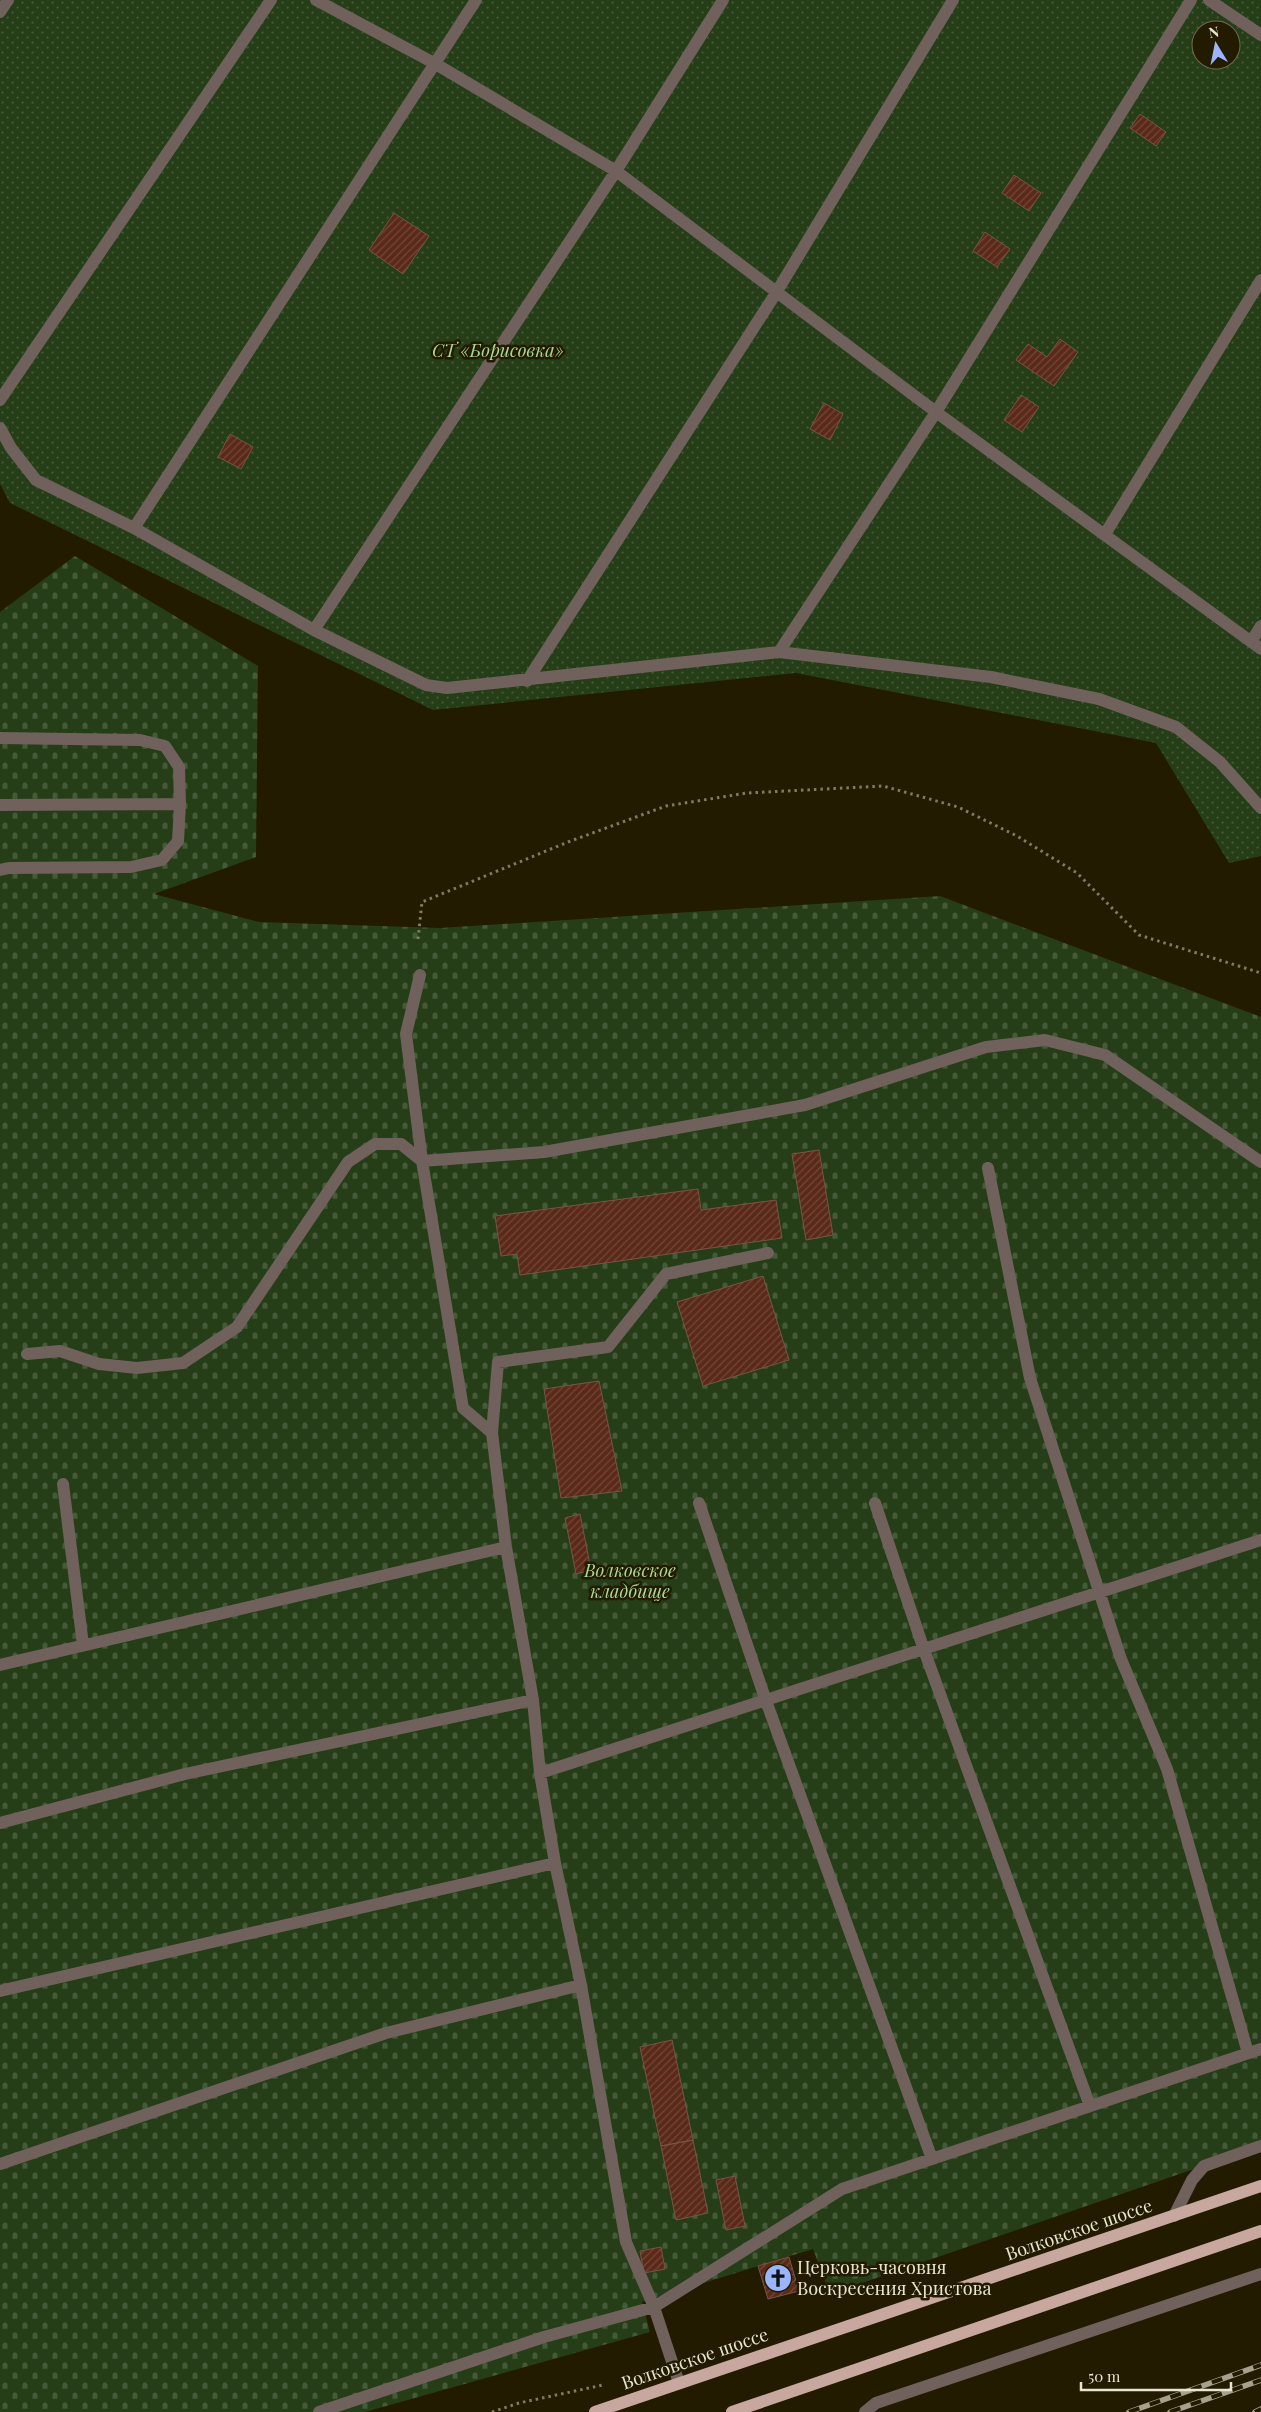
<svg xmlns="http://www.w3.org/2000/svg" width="1261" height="2412" viewBox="0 0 1261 2412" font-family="'Playfair Display',serif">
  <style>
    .cemetery { fill: url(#cemetery-stones) }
    .garden { fill: url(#garden-dots); fill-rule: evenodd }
    .building { fill: url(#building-hatch); stroke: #76554a }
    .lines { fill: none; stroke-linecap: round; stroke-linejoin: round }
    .path { stroke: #807b64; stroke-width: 3; stroke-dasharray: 2.5 4; stroke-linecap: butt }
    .minor { stroke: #70615c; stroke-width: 12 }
    .major { stroke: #c8a89e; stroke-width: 12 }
    .rail-casing { stroke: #a6a18c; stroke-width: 5.5 }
    .rail { stroke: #221b00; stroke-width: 4; stroke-dasharray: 11; stroke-linecap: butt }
    .labels { text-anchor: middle; stroke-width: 5; stroke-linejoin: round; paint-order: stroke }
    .park-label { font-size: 18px; font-style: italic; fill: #aad993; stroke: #221b00 }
    .street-label { font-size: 18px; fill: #e8e4d2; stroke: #221b00 }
    .poi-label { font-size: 18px; fill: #e8e4d2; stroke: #221b00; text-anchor: start }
  </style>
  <defs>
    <pattern id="cemetery-stones" width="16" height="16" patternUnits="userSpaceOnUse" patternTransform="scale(1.25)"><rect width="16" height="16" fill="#253e17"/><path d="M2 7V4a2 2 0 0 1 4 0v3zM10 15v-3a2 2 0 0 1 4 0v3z" fill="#455a38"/></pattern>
    <pattern id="garden-dots" width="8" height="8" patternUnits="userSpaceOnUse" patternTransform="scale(1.25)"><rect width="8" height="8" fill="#253e17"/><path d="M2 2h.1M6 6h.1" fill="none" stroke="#455a38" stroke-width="1.8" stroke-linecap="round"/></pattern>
    <pattern id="building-hatch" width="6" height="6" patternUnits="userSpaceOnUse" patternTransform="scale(1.25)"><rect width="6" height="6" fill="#5a2918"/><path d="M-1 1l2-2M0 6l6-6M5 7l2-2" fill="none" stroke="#724839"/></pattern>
  </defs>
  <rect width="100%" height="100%" fill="#221b00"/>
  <!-- cemetery -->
  <path class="cemetery" d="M75,556L258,666L256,857L154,894L259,922L440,928L940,896L1261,1017V2146L830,2294L813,2249L642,2302L650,2332L365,2412H0V612Z"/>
  <!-- garden -->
  <path class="garden" d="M0,0H1261V856L1229,863L1156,743L796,673L433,710L10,503L0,484ZM1201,30H1231V60H1201Z"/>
  <!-- building -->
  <path class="building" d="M1140,114L1166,132L1156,146L1130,128Z
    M1014,175L1041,193L1029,211L1002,193Z
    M394,213L429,236L403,274L369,250Z
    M985,232L1010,249L997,267L973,251Z
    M1060,339L1078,352L1054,386L1016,360L1028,344L1047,357Z
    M1021,395L1039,407L1022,432L1004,420Z
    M824,403L843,414L830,440L810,429Z
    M230,434L253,447L241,469L218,457Z
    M819,1150L833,1235L806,1240L792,1154Z
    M698,1189L701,1210L776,1200L782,1238L520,1275L517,1254L501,1256L495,1216Z
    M763,1276L789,1360L703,1386L677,1302Z
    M599,1381L622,1491L561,1498L544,1389Z
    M580,1514L591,1570L576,1574L565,1518Z
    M672,2040L693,2140L661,2146L640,2047Z
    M693,2140L708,2213L676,2220L661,2146Z
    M735,2176L745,2226L726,2230L716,2180Z
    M661,2247L665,2269L644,2273L640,2251Z
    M789,2257L799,2291L768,2299L758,2266Z"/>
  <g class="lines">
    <!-- path -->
    <path class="path" d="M418,939L422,902L568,842L666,806L747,793L883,786L958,807L1017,836L1077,873L1139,935L1261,973
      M492,2412L519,2403L603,2385"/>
    <!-- minor -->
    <path class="minor" d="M316,0L434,63L616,171L936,412L1261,649
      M1209,0L1261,35
      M0,12L8,0
      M0,400L271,0
      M0,428L11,448L36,480L134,528L314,630L426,685L447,688L779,652L991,677L1099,699L1176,727L1220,762L1261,808
      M134,528L476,0
      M1105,534L1261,280
      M314,630L616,171L723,0
      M1251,642L1261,626
      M779,652L936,412L1191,0
      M527,681L776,293L953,0
      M0,738L140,740L165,746L179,767L180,804L178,841L162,860L131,867L9,868L0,870
      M0,805L180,804
      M988,1168L1030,1378L1121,1659L1167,1769L1248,2053
      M27,1354L60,1351L99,1364L137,1368L183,1363L237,1327L348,1162L375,1144H401L422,1161L406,1034L420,975
      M492,1433L498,1362L608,1347L666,1274L768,1253
      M63,1484L83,1645
      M699,1503L766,1701L932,2159
      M875,1503L924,1650L1090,2106
      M0,1665L506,1547
      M540,1773L1261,1540
      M0,1823L185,1774L533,1700
      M0,1991L555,1863
      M0,2164L386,2033L581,1985
      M1174,2216L1192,2180L1204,2166L1261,2146
      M679,2383L654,2307L626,2242L581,1985L555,1863L540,1773L533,1700L506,1547L492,1433L463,1408L422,1161L544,1152L805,1105L986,1047L1045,1040L1105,1055L1261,1162
      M319,2412L544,2337L654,2307L842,2189L1261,2049
      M865,2412L876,2403L1261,2274"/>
    <!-- major -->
    <path class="major" d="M595,2412L1261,2186
      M732,2412L1261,2231"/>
    <!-- rail casing -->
    <g class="rail-casing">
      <path id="rail" d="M1129,2412L1261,2365
        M1170,2412L1261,2380
        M1255,2412L1261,2409"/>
    </g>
    <!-- rail -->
    <use href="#rail" class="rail"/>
  </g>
  <!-- icons -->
  <defs>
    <g id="church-disc" transform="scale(1.4375)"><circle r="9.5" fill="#9bb5fd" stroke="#221b00"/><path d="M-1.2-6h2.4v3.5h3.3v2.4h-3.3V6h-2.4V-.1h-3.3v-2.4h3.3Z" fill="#111"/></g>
  </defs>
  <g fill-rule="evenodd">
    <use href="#church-disc" x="778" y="2278"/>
  </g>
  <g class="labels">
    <!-- park labels -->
    <g class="park-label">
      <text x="498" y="357">СТ «Борисовка»</text>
      <text x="630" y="1577">Волковское<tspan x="630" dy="21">кладбище</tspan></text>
    </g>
    <!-- street labels -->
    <g class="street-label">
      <text transform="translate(1079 2230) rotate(-19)" y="6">Волковское шоссе</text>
      <text transform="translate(695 2359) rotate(-19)" y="6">Волковское шоссе</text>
    </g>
    <!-- poi labels -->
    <g class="poi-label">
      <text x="797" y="2274">Церковь-часовня<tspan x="797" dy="21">Воскресения Христова</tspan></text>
    </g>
  </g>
  <!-- north arrow -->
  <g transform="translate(1216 45) rotate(350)"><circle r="24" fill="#221b00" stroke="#716b54"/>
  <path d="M0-4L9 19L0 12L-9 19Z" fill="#9bb5fd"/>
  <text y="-8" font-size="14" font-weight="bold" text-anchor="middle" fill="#e8e4d2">N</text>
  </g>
  <!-- scale -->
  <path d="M1081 2382v8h150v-8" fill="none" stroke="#e8e4d2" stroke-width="2.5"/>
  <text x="1088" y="2382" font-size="15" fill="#e8e4d2" stroke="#221b00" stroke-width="4" paint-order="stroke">50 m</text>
</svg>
